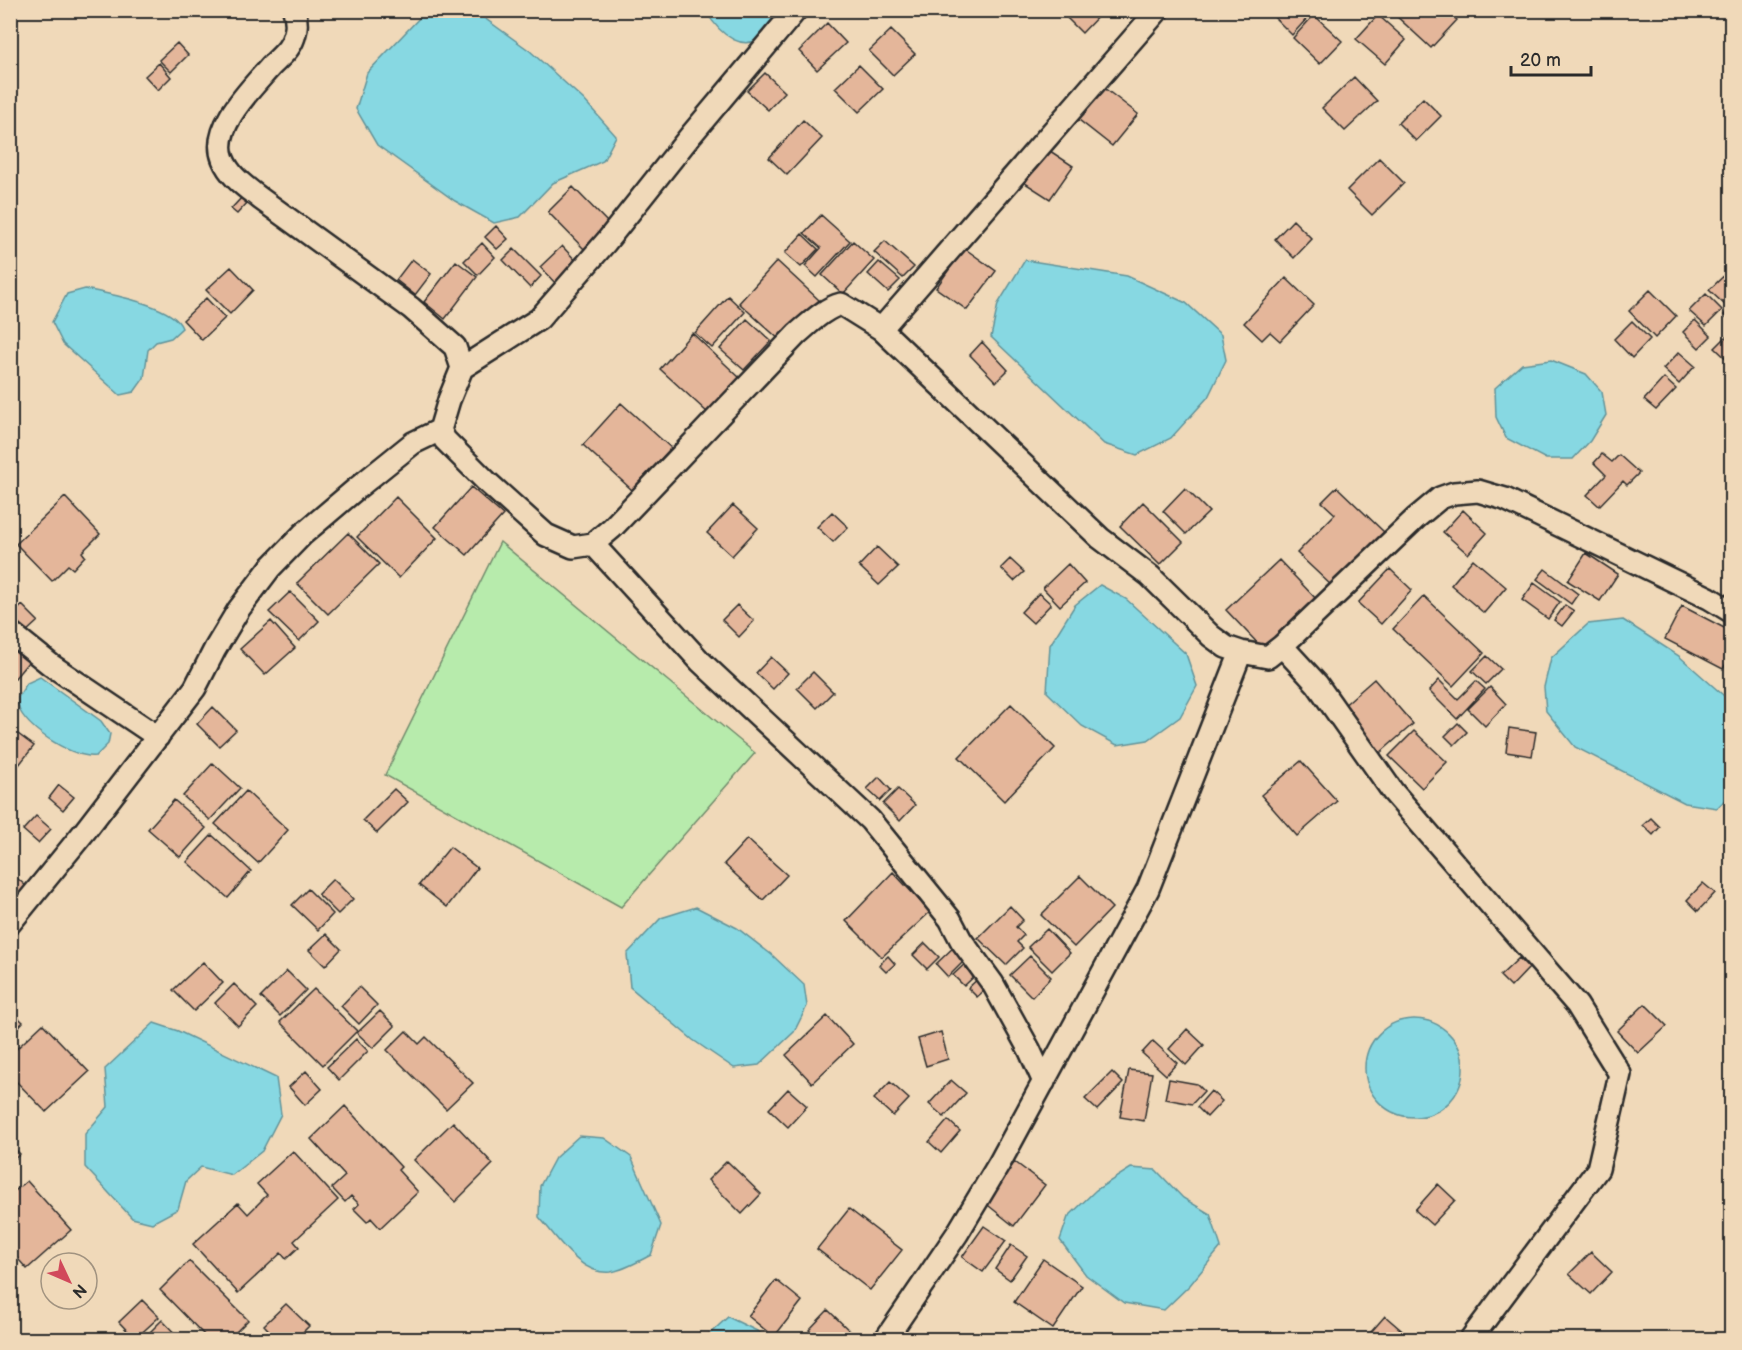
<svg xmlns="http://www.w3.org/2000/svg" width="1742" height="1350" viewBox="0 0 1742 1350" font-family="'Balsamiq Sans',sans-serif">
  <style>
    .green { fill: #b7ebac; stroke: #718b6c; stroke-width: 1.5 }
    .water { fill: #87d8e2; stroke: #629399; stroke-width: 1.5 }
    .building { fill: #e4b69a; stroke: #2b2b2b; stroke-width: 1.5 }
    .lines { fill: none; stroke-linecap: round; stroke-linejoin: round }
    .street-casing { stroke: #2b2b2b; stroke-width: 26 }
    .street { stroke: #f0d9b9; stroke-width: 21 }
  </style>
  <rect width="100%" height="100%" fill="#f0d9b9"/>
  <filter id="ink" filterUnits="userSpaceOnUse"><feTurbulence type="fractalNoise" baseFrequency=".0167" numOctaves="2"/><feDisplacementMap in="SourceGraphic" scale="12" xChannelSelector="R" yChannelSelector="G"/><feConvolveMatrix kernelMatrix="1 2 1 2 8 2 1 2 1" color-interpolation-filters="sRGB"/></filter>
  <g filter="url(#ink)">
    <!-- green -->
    <path class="green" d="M500,542L755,753L621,907L385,775Z"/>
    <!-- water -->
    <path class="water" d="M706,11H781C778,19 774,24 768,30C746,58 719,34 706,11Z
      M425,12L480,15L530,51L584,100L616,136L603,161L553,183L520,217L494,223L455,201L377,145L356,109L367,73Z
      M1025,260L1127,276L1186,303L1221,335L1226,360L1208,397L1171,438L1137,455L1104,444L991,337L998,304Z
      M85,289C108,294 174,305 182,328L171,338L156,342L148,350L144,378L134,392L120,395L63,344L52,322L67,294Z
      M1551,360L1586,374L1602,392L1606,415L1590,441L1573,459H1546L1506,438L1496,417L1495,388L1522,364Z
      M1100,585L1126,599L1186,654L1197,686L1180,717L1148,740L1117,745L1082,726L1047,692L1050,645L1075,605Z
      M1623,620L1679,656L1731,702V794L1717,808L1685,803L1575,747L1546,711L1544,687L1551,658L1588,624Z
      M40,677L101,721L110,734L108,744L96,756C73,758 32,732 20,711C18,708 18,701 18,697L27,683Z
      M696,907L737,928L772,955L804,985L807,1006L794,1032L759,1065L734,1068L693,1040L630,987L627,954L661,918Z
      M1365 1068a49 49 0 1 1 98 0a49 49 0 1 1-98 0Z
      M154,1023L178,1031L276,1078L281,1114L262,1151L232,1175L201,1167L186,1181L178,1209L152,1223L132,1218L85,1167V1134L108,1107L105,1069Z
      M579,1136L604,1138L631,1157L661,1225L651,1255C639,1261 624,1270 611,1272C580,1276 557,1237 539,1217L540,1186L555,1158Z
      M1131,1168L1156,1170L1183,1198L1210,1214L1221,1247L1190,1285L1164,1310L1124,1303L1086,1275L1060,1240L1068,1217L1096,1190Z
      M728,1317L757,1331L768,1339H704Z"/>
    <!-- building -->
    <path class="building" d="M1059,10H1104L1082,33Z
      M1276,10H1308L1311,14L1292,35L1272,15Z
      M1393,10H1447L1457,20L1431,48L1392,12Z
      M1314,15L1342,41L1320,64L1293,38Z
      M1378,15L1406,40L1385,64L1356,39Z
      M827,23L846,43L817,70L799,51Z
      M891,30L915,54L893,75L869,51Z
      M177,43L188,55L171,72L159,60Z
      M159,63L171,77L158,90L145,76Z
      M859,65L883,89L859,112L835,88Z
      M765,73L785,92L768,110L747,91Z
      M1354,77L1377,101L1345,131L1322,108Z
      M1099,84L1138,114L1112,146L1074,116Z
      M1423,98L1441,116L1416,141L1398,123Z
      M803,120L822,138L787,175L769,158Z
      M1047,149L1073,166L1050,199L1025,183Z
      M1379,158L1404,183L1372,215L1347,190Z
      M573,187L610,225L585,250L548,212Z
      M243,196L248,202L237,214L231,209Z
      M821,215L850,241L817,277L805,266L821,248L804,233Z
      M1293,220L1312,239L1294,258L1275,239Z
      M496,226L508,239L497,249L485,237Z
      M802,234L818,249L801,267L785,253Z
      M853,241L874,260L843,294L822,275Z
      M885,241L914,267L903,278L874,252Z
      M482,243L495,257L478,275L464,261Z
      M562,246L579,264L557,285L540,267Z
      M964,248L996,271L967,310L936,288Z
      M514,249L541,276L530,288L503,260Z
      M412,259L431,274L415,295L396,280Z
      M456,261L477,277L445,319L424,302Z
      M777,261L819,300L781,341L739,303Z
      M879,262L900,280L888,292L868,274Z
      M231,267L253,290L230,314L206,290Z
      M1732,268V301L1726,306L1709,290Z
      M1286,278L1314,305L1280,341L1270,332L1262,340L1244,323Z
      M1650,290L1676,316L1655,338L1629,311Z
      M1706,294L1722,310L1706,326L1689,311Z
      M728,296L745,312L712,348L695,333Z
      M206,298L225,318L202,340L183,320Z
      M1732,307V323L1724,315Z
      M747,319L771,341L744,370L720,349Z
      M1695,320L1711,336L1699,348L1683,332Z
      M1632,321L1650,339L1632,358L1614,339Z
      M1732,331V364L1715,348Z
      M692,333L740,378L708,413L660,369Z
      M982,342L1008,370L996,382L970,355Z
      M1679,352L1695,366L1679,384L1663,369Z
      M1664,378L1676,389L1656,410L1644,400Z
      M621,403L671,448L632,490L583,445Z
      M1602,454L1612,462L1619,455L1639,473L1627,485L1623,481L1599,506L1587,495L1606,475L1594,463Z
      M471,487L503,515L467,555L435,527Z
      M1337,487L1384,532L1333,587L1297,553L1335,514L1322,502Z
      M1185,488L1209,512L1186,534L1163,511Z
      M65,497L100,534L82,552L85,556L73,569L68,565L52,581L16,544Z
      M396,497L437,538L399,578L357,537Z
      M1143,502L1183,542L1160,565L1120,526Z
      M733,505L758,528L732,556L707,533Z
      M1463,510L1487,533L1468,554L1443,532Z
      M832,512L848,527L833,542L817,527Z
      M348,533L379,564L328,614L297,583Z
      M877,547L898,567L879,585L859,566Z
      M1586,553L1618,574L1600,601L1568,581Z
      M1010,559L1024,572L1014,581L1001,568Z
      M1473,559L1506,587L1484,613L1451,585Z
      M1279,560L1318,601L1266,652L1226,610Z
      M1068,564L1085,583L1060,606L1043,588Z
      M1390,569L1412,590L1381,624L1358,603Z
      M1545,569L1578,594L1571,604L1537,579Z
      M1534,583L1560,602L1548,619L1522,600Z
      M290,592L319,621L299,641L269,612Z
      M1039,593L1051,604L1033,623L1021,612Z
      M1424,596L1484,653L1453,686L1393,629Z
      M22,605L38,621L26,632L11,617Z
      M737,605L754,621L739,637L722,620Z
      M1565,605L1574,611L1562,626L1554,620Z
      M1682,606L1732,632V653L1723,669L1665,639Z
      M271,621L295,648L265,675L240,649Z
      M10,644L30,660L10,684Z
      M1487,656L1501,669L1486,684L1472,671Z
      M771,657L788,673L773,689L756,673Z
      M813,672L833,692L817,708L797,688Z
      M1374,679L1413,724L1380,753L1341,708Z
      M1439,680L1458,699L1476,681L1485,689L1457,719L1429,691Z
      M1490,687L1506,704L1485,726L1468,709Z
      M1011,704L1055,748L1004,801L959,757Z
      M213,707L236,730L219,746L197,724Z
      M1458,723L1467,732L1454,745L1445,736Z
      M10,728L34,746L10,776Z
      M1509,728L1536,732L1532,756L1506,752Z
      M1414,731L1447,762L1422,788L1389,756Z
      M1301,761L1337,801L1297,836L1261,795Z
      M213,763L240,788L210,820L183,796Z
      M879,777L891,790L880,801L867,789Z
      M59,785L74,797L63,810L49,798Z
      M394,789L408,802L377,833L363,820Z
      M898,789L915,805L900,821L883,804Z
      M246,791L288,830L258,863L215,824Z
      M174,800L206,828L180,857L148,829Z
      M36,816L51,829L38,843L23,830Z
      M1651,818L1660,827L1653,835L1643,825Z
      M212,835L251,871L228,898L187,862Z
      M747,839L787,875L763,900L724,864Z
      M450,847L477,868L447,907L419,885Z
      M10,872L26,886L10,902Z
      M893,872L930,912L882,957L846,921Z
      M1080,876L1112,908L1074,947L1041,915Z
      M333,879L353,899L338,914L318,894Z
      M1703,883L1715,893L1698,911L1687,900Z
      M308,889L333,914L318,930L292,905Z
      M1010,906L1023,920L1016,927L1024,935L1017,942L1023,948L1006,965L978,938Z
      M1047,929L1070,953L1052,971L1028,947Z
      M326,934L341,949L325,966L309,950Z
      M925,943L939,957L927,969L913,955Z
      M957,944L968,957L948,977L936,964Z
      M888,956L895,964L886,972L879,965Z
      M1030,956L1051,977L1032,997L1010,975Z
      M1519,958L1529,968L1511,987L1500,976Z
      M969,960L980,971L964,986L953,975Z
      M203,962L223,983L194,1011L173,990Z
      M287,971L306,990L280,1016L261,997Z
      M980,977L989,986L977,997L968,988Z
      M234,984L257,1007L238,1026L215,1003Z
      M359,987L377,1005L359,1024L341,1006Z
      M314,989L357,1031L323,1065L280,1022Z
      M1645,1004L1667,1026L1638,1053L1617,1031Z
      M10,1010L23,1022L10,1036Z
      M380,1011L395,1026L373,1048L357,1033Z
      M827,1016L853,1044L812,1083L786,1055Z
      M43,1024L89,1072L46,1112L10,1075V1055Z
      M1187,1029L1204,1045L1186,1065L1169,1049Z
      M406,1031L419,1044L426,1037L473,1083L446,1109L387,1050Z
      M941,1032L948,1059L926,1066L918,1039Z
      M356,1039L368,1051L339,1080L327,1067Z
      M1153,1041L1177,1063L1166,1075L1142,1053Z
      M1129,1070L1152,1073L1144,1121L1120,1117Z
      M306,1071L322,1089L305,1105L289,1087Z
      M1112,1072L1123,1083L1097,1110L1085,1099Z
      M1169,1079L1197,1084L1204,1091L1192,1104L1165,1099Z
      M951,1080L966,1093L944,1117L929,1104Z
      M890,1082L909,1099L893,1116L874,1099Z
      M788,1089L807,1106L788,1127L769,1109Z
      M1211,1091L1222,1101L1207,1117L1197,1107Z
      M345,1106L401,1167L398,1170L418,1192L380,1228L371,1218L367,1222L354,1209L359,1204L351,1196L345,1202L332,1188L345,1176L311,1139Z
      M948,1120L960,1131L941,1153L929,1142Z
      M453,1122L493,1164L455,1202L414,1160Z
      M10,1144L20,1154L10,1163Z
      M293,1151L338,1200L294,1241L299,1247L286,1259L281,1253L238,1293L193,1244L238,1203L248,1214L267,1195L257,1184Z
      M727,1161L761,1194L742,1214L708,1180Z
      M1015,1162L1045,1185L1014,1226L984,1202Z
      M27,1181L71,1230L27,1269L10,1250V1195Z
      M27,1181L71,1230L27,1269L10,1250V1195Z
      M1438,1184L1455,1200L1432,1225L1415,1210Z
      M849,1209L902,1250L870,1290L817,1249Z
      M984,1226L1006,1241L983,1272L962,1257Z
      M1011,1245L1027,1256L1010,1280L995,1269Z
      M1591,1252L1612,1272L1591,1294L1569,1274Z
      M1043,1259L1082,1286L1053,1329L1014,1302Z
      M189,1261L248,1320L228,1340H209L160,1290Z
      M776,1280L802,1301L774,1337L748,1316Z
      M142,1300L159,1317L135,1339L119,1322Z
      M286,1304L309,1326L295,1340H278L264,1325Z
      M828,1310L857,1338L855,1340H819L809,1330Z
      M1385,1316L1408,1336L1406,1340H1364Z
      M162,1320L181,1340H142Z"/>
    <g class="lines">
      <!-- street casing -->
      <g class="street-casing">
        <path id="street" d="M881,329L1158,10
          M462,368L539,319L606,242L691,135L796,10
          M440,430L445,440L486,481L546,535L573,547L593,544L612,528L797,334C810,323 825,308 841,304L881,329L1100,538L1150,576L1211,636L1226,647L1241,652L1268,657L1282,646L1416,518L1440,498L1454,493L1478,491L1505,499L1709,598L1732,612
          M593,544L700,661L870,820L950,919L961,940L993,984L1029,1049L1044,1082
          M10,632L51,665L158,737
          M1282,646L1317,684L1393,792L1577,1005L1620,1074L1598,1169L1470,1340
          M10,923L85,831L195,688L215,649L239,609L270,568L303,534L356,489L413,443L440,430L449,400L462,368L455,347L411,308L261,199C247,188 230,177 223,159C210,128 252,88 271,66C281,56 292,48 295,33C297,27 296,17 294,10
          M885,1340L957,1234L999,1164L1148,889L1241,652"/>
      </g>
      <!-- street -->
      <use href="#street" class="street"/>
    </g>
  </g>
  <!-- margin -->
  <rect width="1742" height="1350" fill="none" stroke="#f0d9b9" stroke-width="36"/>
  <rect x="18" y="18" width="1706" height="1314" fill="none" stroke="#2b2b2b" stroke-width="2" filter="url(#ink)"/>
  <!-- north arrow -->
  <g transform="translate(69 1281) rotate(134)"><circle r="28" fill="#f0d9b9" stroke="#a19380" stroke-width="1.5"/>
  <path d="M0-4.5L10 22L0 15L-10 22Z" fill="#d1495b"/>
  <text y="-9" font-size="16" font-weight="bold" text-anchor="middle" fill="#2b2b2b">N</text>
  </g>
  <!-- scale -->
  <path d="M1511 66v9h80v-9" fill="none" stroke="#2b2b2b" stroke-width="3"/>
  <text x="1520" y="66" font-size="18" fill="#2b2b2b" stroke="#f0d9b9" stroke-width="4.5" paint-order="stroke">20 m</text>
</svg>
